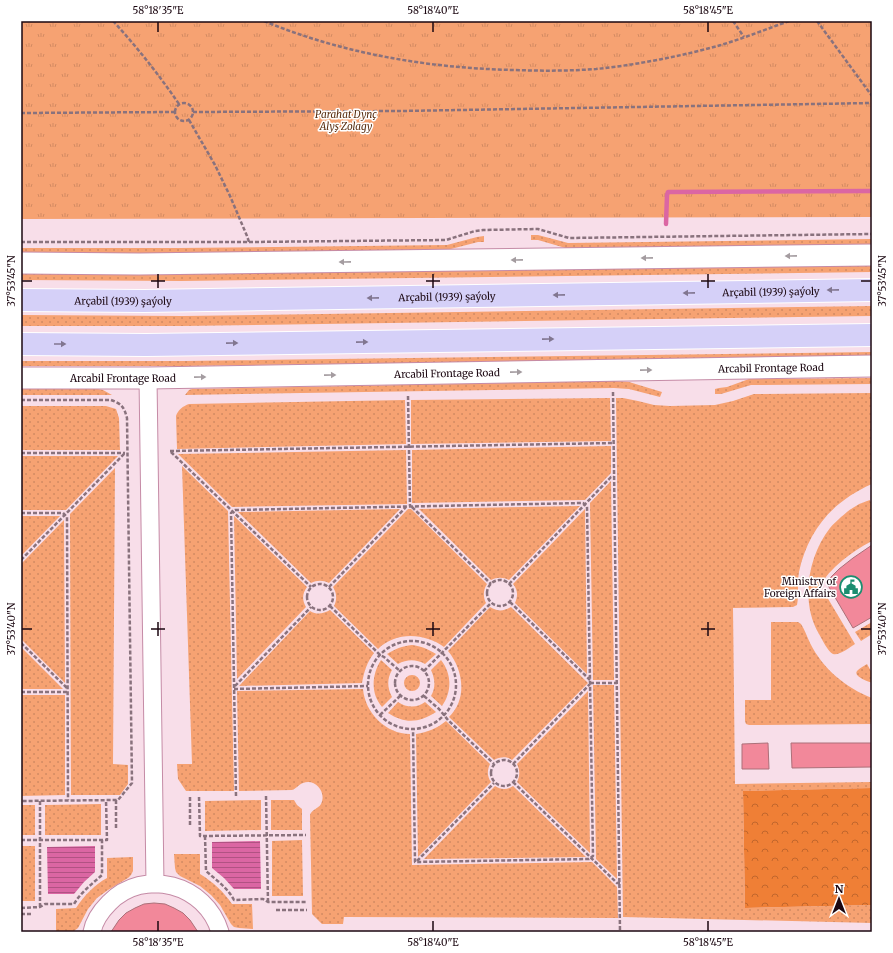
<svg xmlns="http://www.w3.org/2000/svg" width="893" height="953" viewBox="0 0 893 953" font-family="Merriweather,serif">
  <style>
    .grass { fill: url(#grass-dots) }
    .forest { fill: url(#forest-crowns) }
    .park { fill: url(#park-tufts) }
    .water { fill: url(#water-rules) }
    .lines { fill: none; stroke-linecap: round; stroke-linejoin: round }
    .stream { stroke: #db66a3; stroke-width: 4.5 }
    .building { fill: #f2889a; stroke: #ac6f78 }
    .minor-casing { stroke: #c58ba6; stroke-width: 19 }
    .tertiary-casing { stroke: #c58ba6; stroke-width: 23 }
    .primary-casing { stroke: #fff; stroke-width: 24 }
    .path { stroke: #89727d; stroke-width: 2.5; stroke-dasharray: 4 2; stroke-linecap: butt }
    .minor { stroke: #fff; stroke-width: 17 }
    .tertiary { stroke: #fff; stroke-width: 21 }
    .primary { stroke: #d5d0f8; stroke-width: 22 }
    .oneway { fill: #a49ca0 }
    .oneway2 { fill: #817690 }
    .ticks { fill: none; stroke: #1b0711; stroke-width: 1.5 }
    .labels { text-anchor: middle; stroke-width: 3; stroke-linejoin: round; paint-order: stroke }
    .park-label { font-size: 10px; font-style: italic; fill: #582c0f; stroke: #fff }
    .street-label { font-size: 10px; fill: #1b0711; stroke: #fff }
    .poi-label { font-size: 10px; fill: #1b0711; stroke: #fff; text-anchor: end }
    .neatline { fill: none; stroke: #1b0711; stroke-width: 1.5 }
    .ticks-label { font-size: 10px; text-anchor: middle; fill: #1b0711 }
  </style>
  <defs>
    <pattern id="grass-dots" width="8" height="8" patternUnits="userSpaceOnUse"><rect width="8" height="8" fill="#f6a272"/><path d="M2 2h.1M6 6h.1" fill="none" stroke="#d28a62" stroke-width="1.8" stroke-linecap="round"/></pattern>
    <pattern id="forest-crowns" width="20" height="18" patternUnits="userSpaceOnUse"><rect width="20" height="18" fill="#ef7f36"/><path d="M2 6a3 3 0 1 1 6 0M12 15a3 3 0 1 1 6 0" fill="none" stroke="#c1662c"/></pattern>
    <pattern id="park-tufts" width="24" height="20" patternUnits="userSpaceOnUse"><rect width="24" height="20" fill="#f6a272"/><path d="M3 7l-1-3M5 7V3M7 7l1-3M15 17l-1-3M17 17v-4M19 17l1-3" fill="none" stroke="#d28a62"/></pattern>
    <pattern id="water-rules" width="6" height="5" patternUnits="userSpaceOnUse"><rect width="6" height="5" fill="#db66a3"/><path d="M0 2.5h6" fill="none" stroke="#b15283"/></pattern>
  </defs>
  <rect width="100%" height="100%" fill="#f8dee9"/>
  <!-- grass -->
  <path class="grass" d="M531,235H538L568,243L872,239V244L569,249L538,240H531Z
    M484,236V242H478L447,250L179,254L21,253V248H179L447,245L477,237Z
    M872,265V272L181,281L21,280V273Z
    M872,306V316L183,326H21V315L183,316Z
    M872,352V357L185,366H21V361H185Z
    M872,378V384L751,385L721,394H715V389L719,388L727,387L749,379H756Z
    M614,381L629,382L662,392L660,397L629,389L614,388L185,395L189,390L192,389Z
    M21,389H98L103,390L112,395H21Z
    M872,393V484C833,501 808,530 799,572C797,583 799,595 797,605L793,607L733,608L735,784L872,782V788L743,791L745,908L872,905V923L623,917L616,398H623L638,401L654,405L670,406L715,405L733,401L754,394Z
    M610,398L611,441L411,444V400Z
    M405,400L406,444L177,449L176,416C178,410 183,406 189,404Z
    M21,406H106L116,409L119,418L120,450H21Z
    M611,446V473L585,500L412,503V450Z
    M406,450L407,504L232,507L178,454Z
    M21,456H118L66,510H21Z
    M182,466L228,511L234,791H186L178,779L177,764H192Z
    M115,468L113,764L128,765V784L120,795H71L70,514Z
    M611,481L614,680H593L590,503Z
    M870,500L872,505V541C851,552 831,567 818,588L824,598L827,597L855,644C850,647 839,656 833,654C828,652 822,639 819,634C800,602 808,556 830,528C833,524 838,520 841,517C846,513 850,509 856,506C860,503 865,502 870,500Z
    M580,506L509,580C503,577 497,577 491,580L419,509Z
    M400,509L329,583C323,580 317,580 311,583L238,512Z
    M408,509H411L487,584C483,590 483,597 486,603L444,647C425,633 396,631 378,649L334,606C337,600 337,593 333,587Z
    M585,509L587,674L515,603C518,596 518,590 513,584Z
    M21,516H60L21,556Z
    M234,516L307,587C302,594 302,600 306,607L237,679Z
    M64,520L65,683L21,639V564Z
    M490,607C498,612 504,611 511,607L588,683L512,760C506,756 500,757 494,760L449,717C468,699 463,669 448,651Z
    M330,610L374,653C367,662 364,672 362,683L239,686L310,611C317,615 323,614 330,610Z
    M771,622H798L801,624C805,630 807,637 810,643C823,669 846,688 872,698V724L749,725L746,724L745,721V700H771Z
    M872,622V634L861,641L855,632Z
    M412,645C421,646 428,649 436,654L425,664C416,659 407,659 398,664L387,654C395,649 402,646 412,645Z
    M21,647L63,689H21Z
    M381,660L392,670C387,679 387,687 392,697L382,707C370,693 372,674 381,660Z
    M441,660C452,674 452,692 442,706L431,696C436,687 435,679 431,670Z
    M867,664L872,673V683C868,681 851,676 858,670C860,668 864,666 867,664Z
    M404 683a8 8 0 1 1 16 0a8 8 0 1 1-16 0Z
    M593,685H614L617,879L596,859Z
    M363,689C365,713 386,734 410,734L412,865L592,862L617,887L618,918L344,917L343,924H322L312,914L310,815C312,809 318,809 321,804C327,792 315,778 303,783C298,785 296,789 292,790L239,791L237,691Z
    M588,691L590,853L517,782C520,776 520,770 517,764Z
    M21,695H65V795L21,796Z
    M398,702C407,708 417,708 425,702L436,712C419,723 405,724 388,713Z
    M446,721L490,764C487,771 487,776 491,782L418,857L416,734C428,732 436,729 446,721Z
    M495,786C501,790 507,790 513,786L586,857L424,859Z
    M261,800V830L205,831V801Z
    M271,800H294L297,805L302,809V830H271Z
    M101,804V835H45V805Z
    M21,805H35V835H21Z
    M302,840L303,896H272V841Z
    M21,846H35V901H21Z
    M174,854H200V874C213,882 224,892 232,904H252L253,929L239,928L234,927L231,924L220,905L211,895L200,886L180,876L176,872L175,868Z
    M133,857V871L131,875L128,878L108,890L97,898L88,909L78,928L74,931L72,932H56V909L76,908C84,896 94,885 107,878V858Z"/>
  <!-- forest -->
  <path class="forest" d="M872,788V905L745,908L743,791Z"/>
  <!-- park -->
  <path class="park" d="M21,21H872V217L21,219Z"/>
  <!-- water -->
  <path class="water" d="M260,841L261,889H234L224,878L212,868V842Z
    M95,846V872L84,882L74,894H48L47,847Z"/>
  <g class="lines">
    <!-- stream -->
    <path class="stream" d="M666,224L667,195L668,192L872,191"/>
  </g>
  <!-- building -->
  <path class="building" d="M872,545V617L853,628L826,582L839,569L853,558Z
    M768,743L769,769H742V744Z
    M791,743H872V767L792,768Z
    M154,903L165,904L174,908L183,913L190,920L198,932H111L119,920L126,913L135,908L144,904Z"/>
  <g class="lines">
    <!-- minor casing -->
    <g class="minor-casing">
      <path id="minor" d="M148,378L155,884
        M92,932C94,921 101,911 109,903C144,867 206,884 220,932"/>
    </g>
    <!-- tertiary casing -->
    <g class="tertiary-casing">
      <g id="tertiary">
        <path d="M21,263L139,264L872,255"/>
        <path id="s1" d="M21,378H148L872,366"/>
      </g>
    </g>
    <!-- primary casing -->
    <g class="primary-casing">
      <g id="primary">
        <path id="s2" d="M21,300L144,301L872,290"/>
        <path d="M21,344L146,345L872,335"/>
      </g>
    </g>
    <!-- path -->
    <path class="path" d="M113,21C137,47 159,75 179,104
      M264,21C344,54 428,68 514,70C542,71 569,71 596,69C636,65 682,56 721,45C744,38 767,29 789,21
      M733,21L744,37
      M817,21L872,96
      M175 112a9 9 0 1 1 18 0a9 9 0 1 1-18 0Z
      M193,112L401,111L872,103
      M21,113L174,112
      M189,120L215,165L230,196L247,236L249,242
      M21,242H249L446,240L475,231L483,230L538,229L569,238L872,234
      M613,392L620,932
      M408,396L410,506
      M21,400H111C122,404 124,407 127,418L132,783L118,800L21,801
      M170,451L614,443
      M171,452L311,587
      M21,453H125
      M412,507L491,584
      M21,513H63L67,517L68,800
      M21,560L125,453
      M487 593a13 13 0 1 1 26 0a13 13 0 1 1-26 0Z
      M307 597a13 13 0 1 1 26 0a13 13 0 1 1-26 0Z
      M509,584L611,477H614
      M329,587L406,507
      M510,602L590,680
      M330,606L376,651L380,655L384,657L400,671
      M368 685a44 44 0 1 1 88 0a44 44 0 1 1-88 0Z
      M21,643L68,689
      M395 683a17 17 0 1 1 34 0a17 17 0 1 1-34 0Z
      M424,671L491,603
      M590,683H617
      M235,686L311,607
      M234,689L368,686
      M21,692H68
      M424,696L439,709L448,720L494,764
      M380,715L400,696
      M491 773a13 13 0 1 1 26 0a13 13 0 1 1-26 0Z
      M513,764L590,684
      M513,782L617,883H620
      M236,796L231,513L235,510L583,503L587,506L593,856L589,859L415,862L413,728
      M266,796L268,902
      M190,797V827
      M199,797L200,836L306,835
      M116,800V829
      M40,801V907
      M205,836L206,871C216,880 227,887 234,900L263,899L268,902H307
      M21,840H107L106,800
      M417,861L494,783
      M21,908L40,907L45,904H74C81,892 92,884 102,875V840
      M276,910H307
      M21,914H33"/>
    <!-- minor -->
    <use href="#minor" class="minor"/>
    <!-- tertiary -->
    <use href="#tertiary" class="tertiary"/>
    <!-- primary -->
    <use href="#primary" class="primary"/>
  </g>
  <!-- one-way arrows -->
  <defs><path id="oneway-solid" d="M-6-.8H1V-3.2L6.5 0L1 3.2V.8H-6Z"/></defs>
  <g class="oneway">
    <use href="#oneway-solid" transform="translate(791 256) rotate(179)"/>
    <use href="#oneway-solid" transform="translate(647 258) rotate(179)"/>
    <use href="#oneway-solid" transform="translate(517 260) rotate(179)"/>
    <use href="#oneway-solid" transform="translate(345 262) rotate(179)"/>
    <use href="#oneway-solid" transform="translate(646 370) rotate(-1)"/>
    <use href="#oneway-solid" transform="translate(516 372) rotate(-1)"/>
    <use href="#oneway-solid" transform="translate(330 375) rotate(-1)"/>
    <use href="#oneway-solid" transform="translate(200 377) rotate(-1)"/>
  </g>
  <g class="oneway2">
    <use href="#oneway-solid" transform="translate(833 290) rotate(179)"/>
    <use href="#oneway-solid" transform="translate(689 293) rotate(179)"/>
    <use href="#oneway-solid" transform="translate(559 295) rotate(179)"/>
    <use href="#oneway-solid" transform="translate(373 298) rotate(179)"/>
    <use href="#oneway-solid" transform="translate(548 339) rotate(-1)"/>
    <use href="#oneway-solid" transform="translate(362 342) rotate(-1)"/>
    <use href="#oneway-solid" transform="translate(232 343) rotate(-1)"/>
    <use href="#oneway-solid" transform="translate(60 344)"/>
  </g>
  <!-- ticks -->
  <path class="ticks" d="M158,22V32M433,22V32M708,22V32M158,274V288M433,274V288M708,274V288M22,281H32M151,281H165M426,281H440M701,281H715M861,281H871M158,622V636M433,622V636M708,622V636M22,629H32M151,629H165M426,629H440M701,629H715M861,629H871M158,921V931M433,921V931M708,921V931"/>
  <!-- icons -->
  <defs>
    <g id="civic-ring" transform="scale(1.15)"><circle r="9.5" fill="#fff" stroke="#1b8e70" stroke-width="1.5"/><path d="M-.6-6.5H3V-4.5H.6V-3L4-1V1h2V6H-6V1h2V-1L-.6-3ZM-1.2 2.5V6h2.4V2.5Z" fill="#1b8e70"/></g>
  </defs>
  <g fill-rule="evenodd">
    <use href="#civic-ring" x="851" y="587"/>
  </g>
  <g class="labels">
    <!-- park labels -->
    <g class="park-label">
      <text x="346" y="118">Parahat Dynç<tspan x="346" dy="12">Alyş Zolagy</tspan></text>
    </g>
    <!-- street labels -->
    <g class="street-label">
      <text dy="4" stroke="none"><textPath href="#s2" startOffset="750">Arçabil (1939) şaýoly</textPath></text>
      <text dy="4" stroke="none"><textPath href="#s2" startOffset="426">Arçabil (1939) şaýoly</textPath></text>
      <text dy="4" stroke="none"><textPath href="#s2" startOffset="102">Arçabil (1939) şaýoly</textPath></text>
      <text dy="4" stroke="none"><textPath href="#s1" startOffset="750">Arcabil Frontage Road</textPath></text>
      <text dy="4" stroke="none"><textPath href="#s1" startOffset="426">Arcabil Frontage Road</textPath></text>
      <text dy="4" stroke="none"><textPath href="#s1" startOffset="102">Arcabil Frontage Road</textPath></text>
    </g>
    <!-- poi labels -->
    <g class="poi-label">
      <text x="836" y="585">Ministry of<tspan x="836" dy="12">Foreign Affairs</tspan></text>
    </g>
  </g>
  <!-- border -->
  <rect width="893" height="953" fill="none" stroke="#ffffff" stroke-width="44"/>
  <!-- north arrow -->
  <g transform="translate(839 899)" stroke="#ffffff" stroke-width="3" paint-order="stroke">
  <path d="M0-3L7 15L0 10L-7 15Z" fill="#1b0711"/>
  <text y="-6" font-size="11" font-weight="bold" text-anchor="middle" fill="#1b0711">N</text>
  </g>
  <rect x="22" y="22" width="849" height="909" class="neatline"/>
  <g class="ticks-label">
    <text x="158" y="14">58°18'35"E</text>
    <text x="433" y="14">58°18'40"E</text>
    <text x="708" y="14">58°18'45"E</text>
    <text transform="translate(11 281) rotate(-90)" y="4">37°53'45"N</text>
    <text transform="translate(882 281) rotate(-90)" y="4">37°53'45"N</text>
    <text transform="translate(11 629) rotate(-90)" y="4">37°53'40"N</text>
    <text transform="translate(882 629) rotate(-90)" y="4">37°53'40"N</text>
    <text x="158" y="946">58°18'35"E</text>
    <text x="433" y="946">58°18'40"E</text>
    <text x="708" y="946">58°18'45"E</text>
  </g>
</svg>
